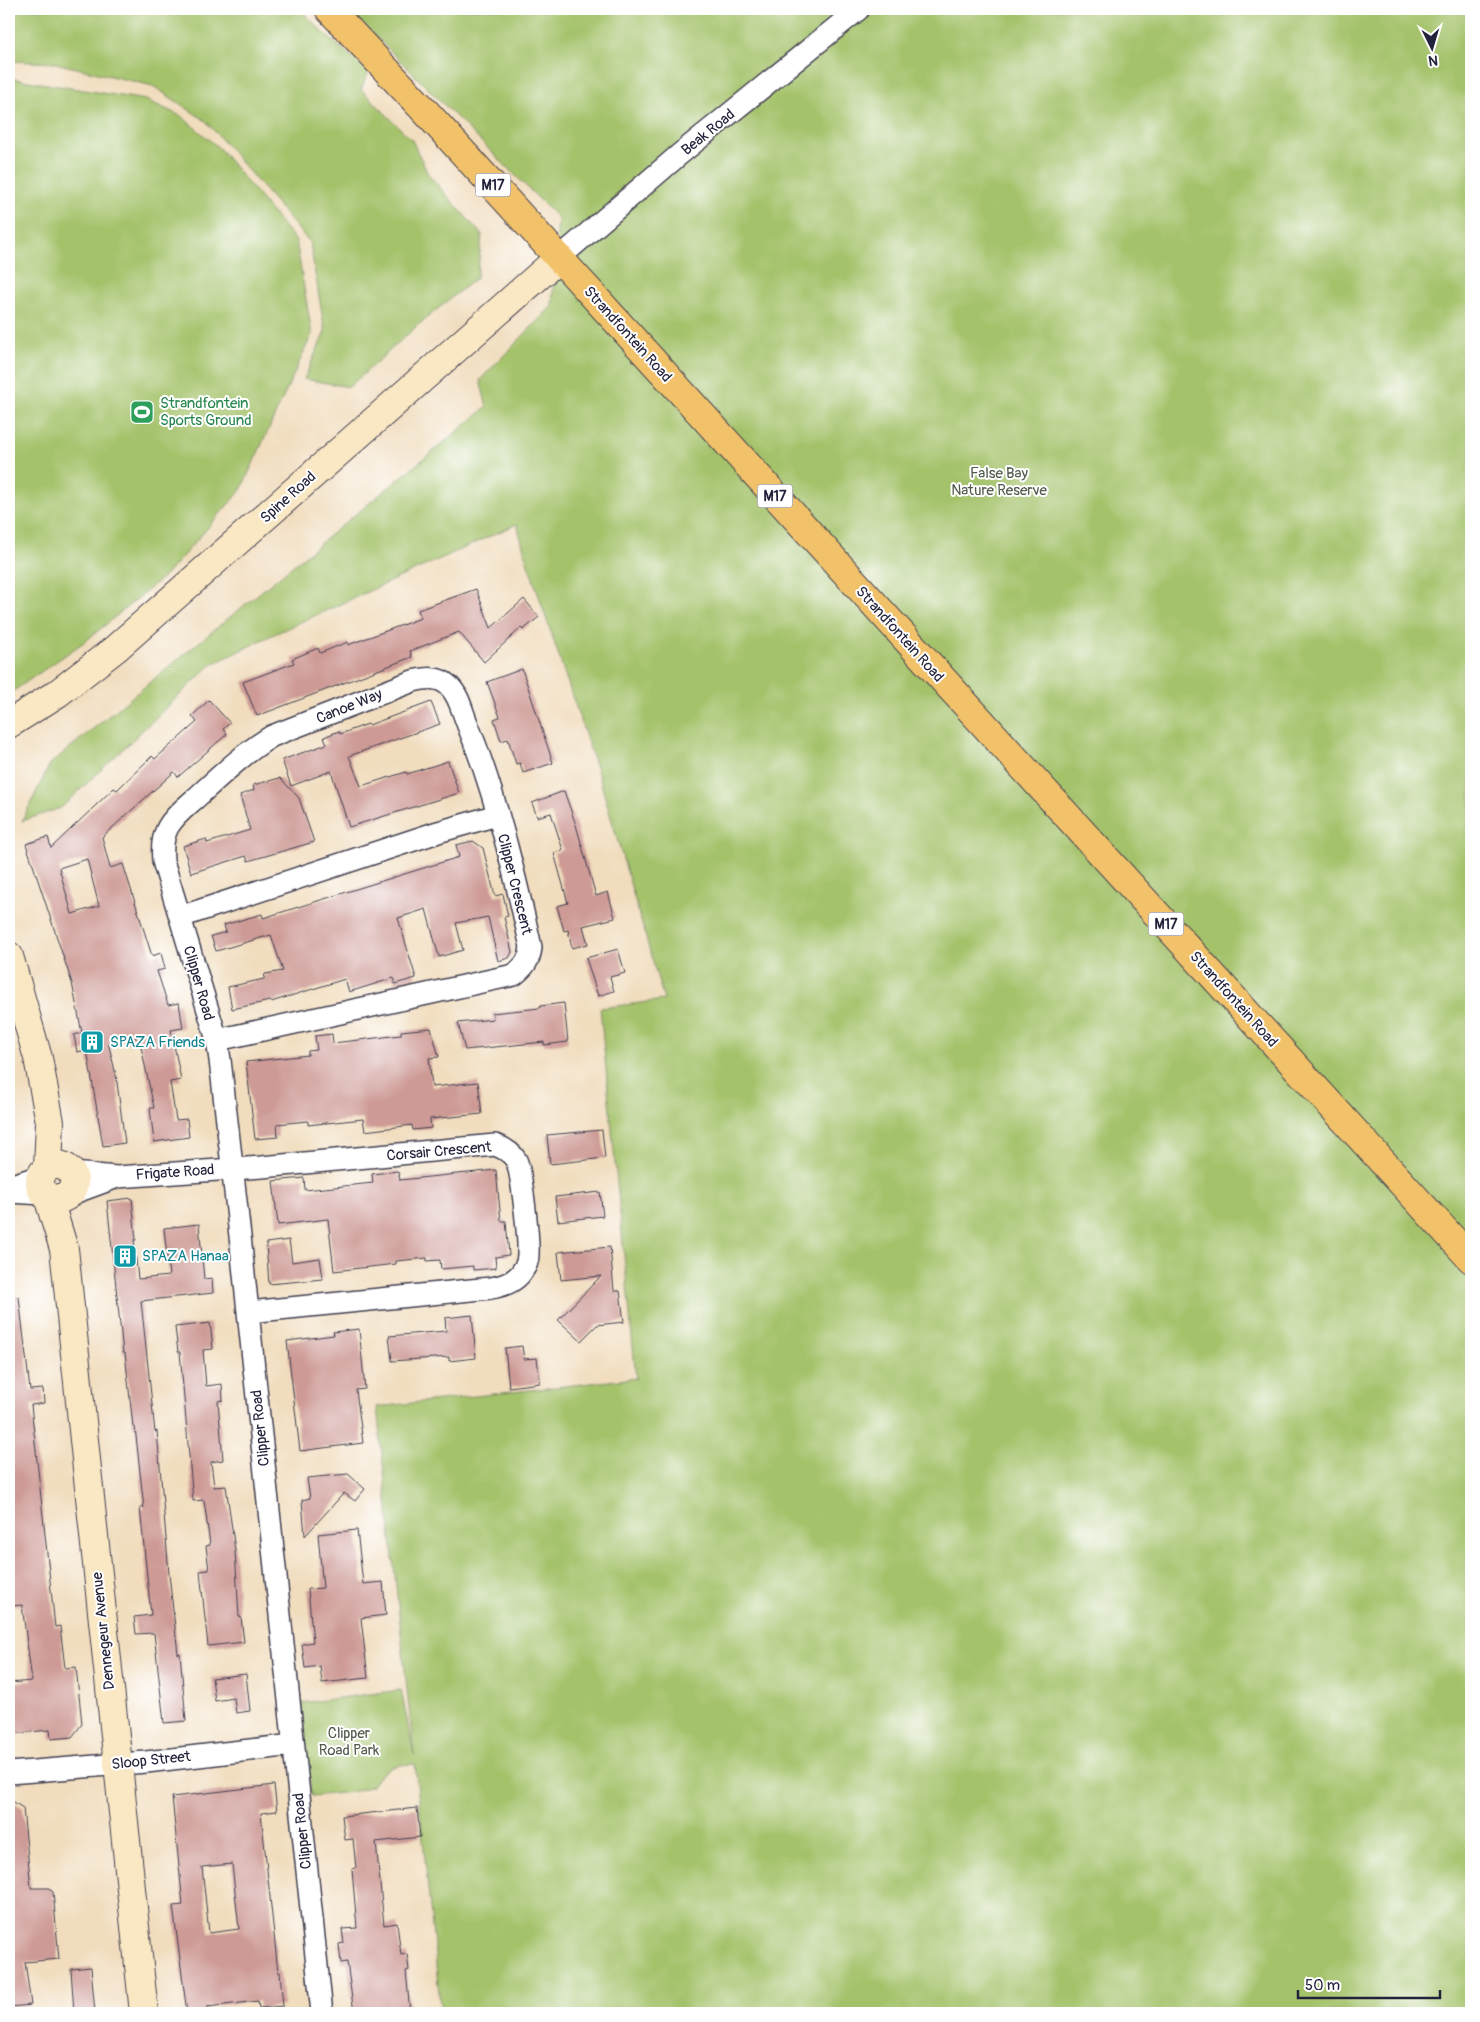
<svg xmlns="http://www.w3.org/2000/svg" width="1480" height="2022" viewBox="0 0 1480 2022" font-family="Pangolin,sans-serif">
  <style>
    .green { fill: #a4c26a; stroke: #637252 }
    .building { fill: #cd9a95; fill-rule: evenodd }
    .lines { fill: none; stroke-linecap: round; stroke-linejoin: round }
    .street-casing { stroke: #413e4f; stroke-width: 24 }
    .secondary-casing { stroke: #413e4f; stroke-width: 30 }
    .primary-casing { stroke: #413e4f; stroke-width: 30 }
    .street { stroke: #fff; stroke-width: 21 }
    .secondary { stroke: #fae7c3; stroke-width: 28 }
    .primary { stroke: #f2c26a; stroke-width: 28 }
    .labels { text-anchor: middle; stroke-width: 4; stroke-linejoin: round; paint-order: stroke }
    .shield { fill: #fff; stroke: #646476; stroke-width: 1 }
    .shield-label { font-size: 14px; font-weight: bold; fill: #22223b }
    .street-label { font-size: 15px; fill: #22223b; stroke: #fff }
    .leisure-label { font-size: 15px; fill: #27864d; stroke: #fff; text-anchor: start }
    .park-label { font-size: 15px; fill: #505a4b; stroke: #fff }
    .culture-label { font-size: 15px; fill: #0d838f; stroke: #fff; text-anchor: start }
  </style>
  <rect width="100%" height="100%" fill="#fff"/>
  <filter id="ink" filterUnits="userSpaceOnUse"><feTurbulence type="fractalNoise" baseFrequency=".02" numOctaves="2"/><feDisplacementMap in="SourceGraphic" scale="10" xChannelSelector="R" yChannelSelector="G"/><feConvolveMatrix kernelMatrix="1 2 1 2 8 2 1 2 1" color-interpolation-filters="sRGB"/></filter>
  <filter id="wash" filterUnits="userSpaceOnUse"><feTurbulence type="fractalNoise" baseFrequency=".0096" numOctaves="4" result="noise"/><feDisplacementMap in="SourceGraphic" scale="20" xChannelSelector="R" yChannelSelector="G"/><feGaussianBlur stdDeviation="1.12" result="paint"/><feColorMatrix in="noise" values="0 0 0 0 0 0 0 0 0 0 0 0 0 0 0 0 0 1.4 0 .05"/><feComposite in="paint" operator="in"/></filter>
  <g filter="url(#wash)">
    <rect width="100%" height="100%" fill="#f1ddbe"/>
    <!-- green -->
    <path class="green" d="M9,9H300L328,37L369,72L361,89L412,140L428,174L482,235L477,277L418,325L349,387L304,379L325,332L310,243L206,121L153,86L55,63L9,61Z
      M348,9H1471V2013H441L415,1764C394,1764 383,1768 372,1786L353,1792L311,1796L301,1703L401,1690L414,1755L377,1407L636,1378L600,1008L664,1000L598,773L527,561L517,524L270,636L211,665L61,808L22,821L50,764L487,407L480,380L552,306L558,218Z
      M9,78L146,100L181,116L218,147L296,241L312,334L241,490L167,574L87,640L9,694Z"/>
    <g id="blocks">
      <!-- building -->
      <path class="building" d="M476,589L491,628L524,599L539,617L523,630L521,628L484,662L459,632L410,651L412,657L257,716L243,682L294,663L292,659L318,648L320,653L348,642V645L421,618L418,610Z
        M522,669L553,763L523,773L520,763L516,764L508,739L501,741L494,719L500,717L487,682Z
        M209,700L230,723L223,729L227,734L178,777L174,772L102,837L110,868L123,864L152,956L161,953L165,969L157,971L168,1005L179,1003L183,1028L171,1030L181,1080L170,1082L176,1120L187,1119L189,1137L154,1142L150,1108H154L139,1037L108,1042L116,1075L125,1143L103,1146L87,1050L77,1052L74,1035L82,1033L72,983L26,844L48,837L51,848L114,788L117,790L152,756L155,759L197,722L192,716ZM87,859L99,906L72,914L59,868Z
        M431,702L440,724L349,756L361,786L406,772L407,774L448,761L459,793L349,827L331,771L291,786L282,760L327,744L324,737L339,731L340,734L368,724L369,725Z
        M280,778L299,798L314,842L248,861L246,856L191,873L183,846L206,839L207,843L250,830L240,795L254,790L253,785Z
        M564,791L576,825L596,896L608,892L615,918L583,926L588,944L572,948L568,930L564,931L557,906L568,903L554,853L563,850L551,813L537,817L532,803Z
        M473,841L483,848L495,896L503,894L508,916L504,917L512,952L509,958L498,961L488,917L456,923L463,950L439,957L426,909L398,918L416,978L395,984L394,978L349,992L345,979L271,1002L270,1001L232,1009L228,987L264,979L265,974L283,971L271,935L216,951L211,936L226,932L224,925L262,914L263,918L459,857L456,845Z
        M618,949L625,973L610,977L614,991L598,996L586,958Z
        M564,1003L568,1042L544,1045V1042L465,1050L458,1023L493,1019L492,1013L540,1008V1006Z
        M431,1028L439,1057L429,1058L432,1087L478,1082L482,1114L430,1119L431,1128L413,1130L412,1125L365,1131L363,1119L308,1125V1121L277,1124L278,1137L255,1139L246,1062L308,1055V1051L317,1050L315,1036L332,1034L333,1043L401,1035V1031Z
        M602,1130L605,1158L550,1164L547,1135Z
        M496,1170L501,1221H506L509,1255L495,1257L496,1268L473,1270V1266L441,1269L440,1260L427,1261V1258L396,1261V1264L334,1271L328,1219L278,1225L273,1181L304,1178L305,1190L373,1183L372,1174L398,1171L400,1180Z
        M600,1192L603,1216L558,1221L555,1197Z
        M132,1198L136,1240H134L138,1279L169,1276L164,1228L199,1224L204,1279L212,1278L213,1293L141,1301L155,1432L157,1431L169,1574L178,1654L180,1653L186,1721L164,1723L154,1633L136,1634L134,1617L151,1615L140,1508H144L135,1427H133L125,1353H123L107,1201Z
        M289,1240L292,1262L320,1258L323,1279L269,1284L266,1243Z
        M610,1247L614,1291H620L624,1322L597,1325L581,1341L558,1320L601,1276L561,1280L558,1252Z
        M19,1297L30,1390L43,1389L44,1403L31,1405L55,1627L60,1626L65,1668L76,1667L82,1724L72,1737L51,1739L50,1730L9,1734V1683L32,1681L22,1605L9,1606V1540H11L9,1521V1298Z
        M472,1315L476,1358L449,1361V1357L392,1361L389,1336L446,1331L445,1318Z
        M210,1323L213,1349L203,1350L206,1386L222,1384L223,1400L218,1401L223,1460L211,1462L214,1487L226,1486L235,1550L239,1617H241L244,1642L208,1646L200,1571L209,1570L206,1546L210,1545L204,1500L193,1501L180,1352H178L175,1327Z
        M359,1329L365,1389L356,1390L363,1443L300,1451L287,1341L334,1335L333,1332Z
        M522,1346L524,1359L537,1358L540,1383L509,1387L505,1348Z
        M348,1474L365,1489L355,1501L344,1493L305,1536L302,1500L310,1498L307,1478Z
        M357,1530L363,1584L383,1582L386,1615L361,1618L368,1678L322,1683L320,1666L305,1668L302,1644L313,1642L308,1589L323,1588L318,1534Z
        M246,1674L250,1711L236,1713L234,1698L215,1701L212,1678Z
        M274,1785L277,1811L261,1813L278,1972H280L283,2006L259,2008L258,2001L207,2007L208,2013H187L173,1906L183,1905L172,1797ZM232,1864L239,1929L209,1933L202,1867Z
        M9,1799L23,1808L31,1888H49L53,1892L59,1959L25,1962L31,2005L9,2007Z
        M417,1808L420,1837L376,1842L384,1925L397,1923L401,1955L407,1954L409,1970L406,1971L410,2013H354L347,1962L341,1963L339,1944L344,1943L342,1929L357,1928L352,1869L356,1868L353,1839L345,1840L342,1816Z
        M91,1967L95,2013H74L71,1969Z"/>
    </g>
  </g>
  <g filter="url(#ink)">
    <use href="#blocks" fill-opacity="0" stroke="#413e4f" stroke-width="1"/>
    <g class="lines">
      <!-- street casing -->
      <g class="street-casing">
        <path id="street" d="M559,258L680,154L859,9
          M180,917L438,832L497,815
          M217,1040L514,975C524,967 530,960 531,947C514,871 496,795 467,723C462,711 459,695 449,686C439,676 426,678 413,681L272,736C244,753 221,775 197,797C187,806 175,815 168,827C162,838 162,849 163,861L217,1040L220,1060L240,1236L322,2013
          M72,1173L117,1177L262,1167L495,1145C504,1148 511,1152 516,1160C522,1172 529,1240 528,1255C528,1260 526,1266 523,1270C516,1282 504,1286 491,1288L248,1312
          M9,1186L41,1176
          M9,1192L44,1194
          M71,1194L112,1179
          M9,1773L146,1762L293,1745"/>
      </g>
      <!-- secondary casing -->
      <g class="secondary-casing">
        <path id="secondary" d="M9,724L58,693L115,649L559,258
          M9,956L38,1058L50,1122L48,1167
          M40 1182a17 17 0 1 1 34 0a17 17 0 1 1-34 0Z
          M48,1197L64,1249L144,2013"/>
      </g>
      <!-- primary casing -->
      <g class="primary-casing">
        <path id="primary" d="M329,9L426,112L1471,1259"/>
      </g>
      <!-- street -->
      <use href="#street" class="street"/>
      <!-- secondary -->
      <use href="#secondary" class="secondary"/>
      <!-- primary -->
      <use href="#primary" class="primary"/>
    </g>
  </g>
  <!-- icons -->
  <defs>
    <g id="stadium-square" transform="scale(1.25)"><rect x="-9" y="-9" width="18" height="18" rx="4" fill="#2e9e5b" stroke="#fff"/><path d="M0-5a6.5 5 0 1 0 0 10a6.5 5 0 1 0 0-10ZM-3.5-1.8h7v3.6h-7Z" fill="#fff"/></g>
    <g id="building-square" transform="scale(1.25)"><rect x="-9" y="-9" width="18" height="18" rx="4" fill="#0f9aa8" stroke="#fff"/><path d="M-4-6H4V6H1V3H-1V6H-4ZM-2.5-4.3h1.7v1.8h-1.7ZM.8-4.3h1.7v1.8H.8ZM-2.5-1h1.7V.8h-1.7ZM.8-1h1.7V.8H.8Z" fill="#fff"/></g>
  </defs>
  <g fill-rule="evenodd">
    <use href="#stadium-square" x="142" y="412"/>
    <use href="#building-square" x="92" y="1042"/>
    <use href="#building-square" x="125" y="1256"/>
  </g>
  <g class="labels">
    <!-- shield labels -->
    <g class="shield">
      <rect x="475.5" y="173.5" width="35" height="23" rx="4"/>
      <rect x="757.5" y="484.5" width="35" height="23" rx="4"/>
      <rect x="1148.5" y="912.5" width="35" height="23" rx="4"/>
    </g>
    <g class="shield-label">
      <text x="493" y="190">M17</text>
      <text x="775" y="501">M17</text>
      <text x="1166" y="929">M17</text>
    </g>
    <!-- street labels -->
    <g class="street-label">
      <text transform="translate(708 132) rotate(-39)" y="5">Beak Road</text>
      <text transform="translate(628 334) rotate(48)" y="5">Strandfontein Road</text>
      <text transform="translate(288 497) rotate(-42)" y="5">Spine Road</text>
      <text transform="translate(900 634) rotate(48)" y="5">Strandfontein Road</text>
      <text transform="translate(349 706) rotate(-22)" y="5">Canoe Way</text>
      <text transform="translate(515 884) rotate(76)" y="5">Clipper Crescent</text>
      <text transform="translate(199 983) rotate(74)" y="5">Clipper Road</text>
      <text transform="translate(1234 999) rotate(48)" y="5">Strandfontein Road</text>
      <text transform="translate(439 1151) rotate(-5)" y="5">Corsair Crescent</text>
      <text transform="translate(175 1172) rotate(-4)" y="5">Frigate Road</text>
      <text transform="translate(260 1428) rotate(-96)" y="5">Clipper Road</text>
      <text transform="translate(103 1631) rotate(-96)" y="5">Dennegeur Avenue</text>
      <text transform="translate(151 1760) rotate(-6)" y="5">Sloop Street</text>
      <text transform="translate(302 1831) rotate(-96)" y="5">Clipper Road</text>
    </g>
    <!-- leisure labels -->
    <g class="leisure-label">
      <text x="160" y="408">Strandfontein<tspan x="160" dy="17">Sports Ground</tspan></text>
    </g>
    <!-- park labels -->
    <g class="park-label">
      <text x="999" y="478">False Bay<tspan x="999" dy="17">Nature Reserve</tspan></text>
      <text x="349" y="1738">Clipper<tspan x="349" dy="17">Road Park</tspan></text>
    </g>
    <!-- culture labels -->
    <g class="culture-label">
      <text x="110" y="1047">SPAZA Friends</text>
      <text x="142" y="1261">SPAZA Hanaa</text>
    </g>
  </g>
  <!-- margin -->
  <rect width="1480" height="2022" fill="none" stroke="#fff" stroke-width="30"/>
  <!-- north arrow -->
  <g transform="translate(1432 48) rotate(175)" stroke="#ffffff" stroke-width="4" paint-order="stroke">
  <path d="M0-4L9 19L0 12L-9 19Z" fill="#22223b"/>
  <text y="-8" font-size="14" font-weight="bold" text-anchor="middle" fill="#22223b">N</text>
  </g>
  <!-- scale -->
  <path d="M1298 1990v8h142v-8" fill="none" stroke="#22223b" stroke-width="2.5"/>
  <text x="1305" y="1990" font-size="15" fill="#22223b" stroke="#ffffff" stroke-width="4" paint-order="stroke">50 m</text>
</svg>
